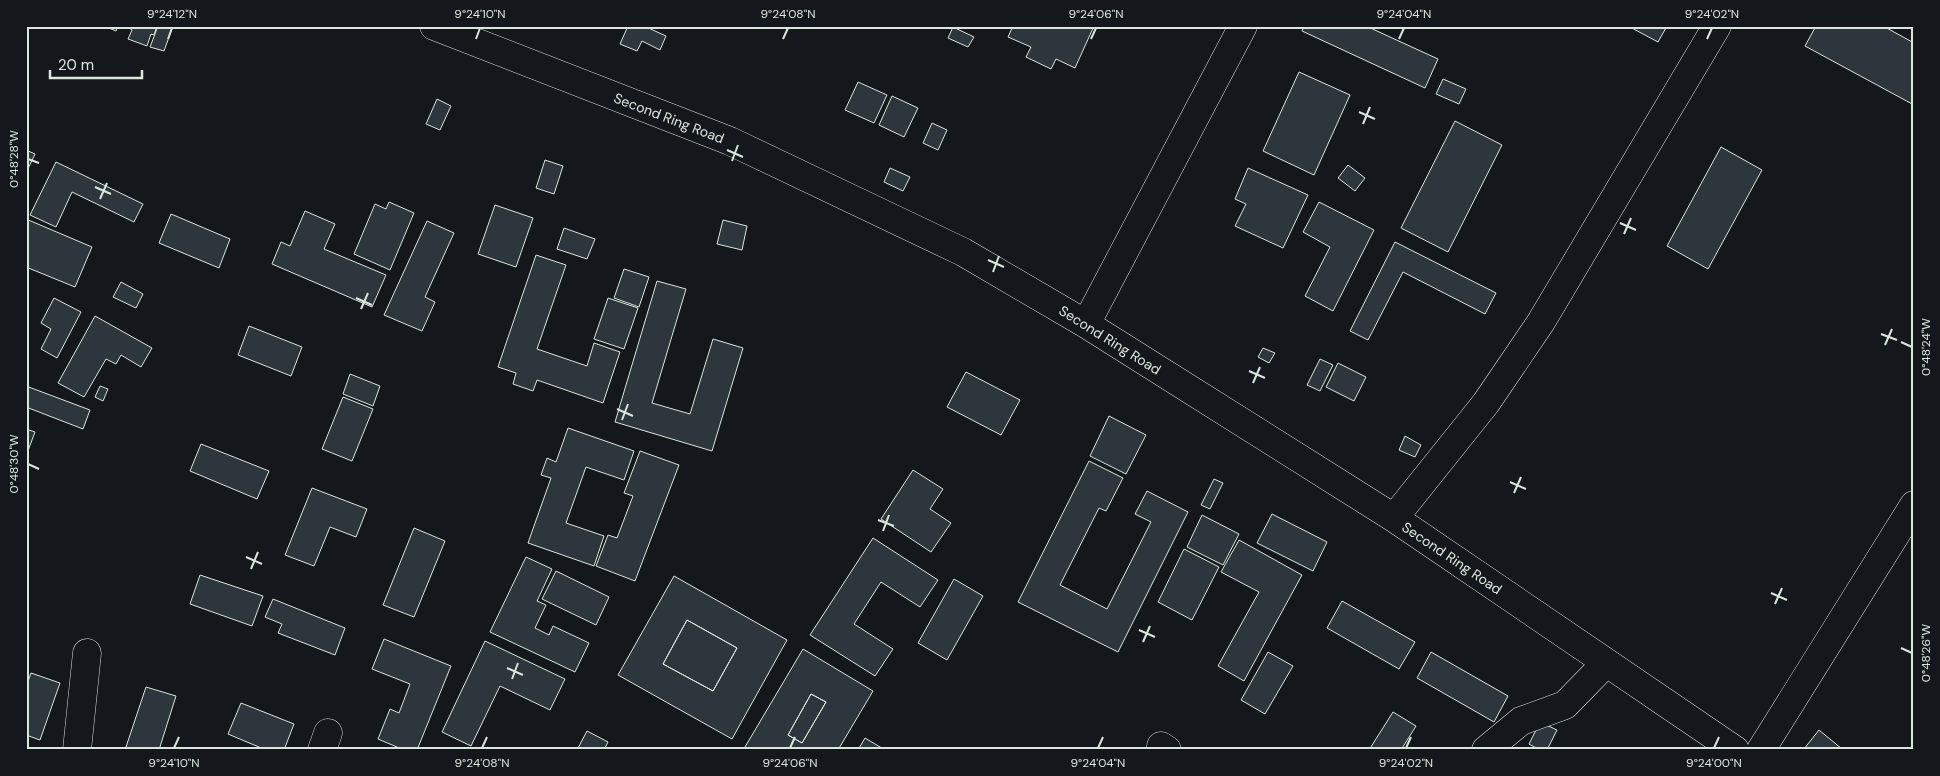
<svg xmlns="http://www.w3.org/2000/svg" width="1940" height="776" viewBox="0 0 1940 776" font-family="'DM Sans',sans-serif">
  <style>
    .building { fill: #2c363c; stroke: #d8e6dc; fill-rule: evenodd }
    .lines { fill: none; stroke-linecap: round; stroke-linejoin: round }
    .minor-casing { stroke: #d8e6dc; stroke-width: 29 }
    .minor { stroke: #14181c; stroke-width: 28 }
    .ticks { fill: none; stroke: #d8e6dc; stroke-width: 2 }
    .labels { text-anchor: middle; stroke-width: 4; stroke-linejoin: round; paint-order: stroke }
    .street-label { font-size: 14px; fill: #d8e6dc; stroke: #14181c }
    .neatline { fill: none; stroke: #d8e6dc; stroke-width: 2 }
    .ticks-label { font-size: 12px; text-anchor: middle; fill: #d8e6dc }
  </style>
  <rect width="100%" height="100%" fill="#14181c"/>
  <!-- building -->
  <path class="building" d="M104,26H118L116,31Z
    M127,26H157L154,35L151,34L147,46L128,39L132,30Z
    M158,26H173L164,51L150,47Z
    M628,26H644L666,36L660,50L642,41L637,51L620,44Z
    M1013,26H1094L1075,68L1056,59L1051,69L1026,57L1031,47L1008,37Z
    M1304,26H1366L1438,59L1425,88L1302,31Z
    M1628,26H1667L1658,42Z
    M1816,26H1883L1914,43V105L1805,46Z
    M953,27L974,37L968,47L948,38Z
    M1299,72L1350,95L1314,175L1263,151Z
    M1443,79L1466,89L1459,104L1436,94Z
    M858,82L887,95L874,123L845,110Z
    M892,96L918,108L904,137L879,125Z
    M437,99L451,106L440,130L426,124Z
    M1455,121L1502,145L1448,252L1401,228Z
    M932,123L947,130L938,150L923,143Z
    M1721,147L1762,170L1708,269L1667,246Z
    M26,150L35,154L26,173Z
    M545,160L563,166L554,194L536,188Z
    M56,162L143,204L134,222L72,192L56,227L30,215Z
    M1348,165L1365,178L1355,191L1338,178Z
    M890,168L910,177L903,191L884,182Z
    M1248,168L1308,195L1283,248L1235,226L1246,204L1235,199Z
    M389,202L414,213L390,270L354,254L375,204L386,209Z
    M1319,202L1374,230L1333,311L1305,296L1330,247L1303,232Z
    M495,205L533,218L516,267L478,254Z
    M305,211L335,224L324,249L386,275L372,307L272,264L281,242L290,246Z
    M171,214L230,239L219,268L159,243Z
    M26,219L92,247L75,287L26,267Z
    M723,220L747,226L742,250L717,244Z
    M427,221L454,233L425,297L435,302L422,331L384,315Z
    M564,228L595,239L587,259L557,249Z
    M1395,242L1496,293L1485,314L1403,272L1368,340L1350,331Z
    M536,255L566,265L537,349L587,366L594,343L620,352L603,403L537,380L533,391L513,384L516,373L498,367Z
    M624,269L649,277L639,307L614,298Z
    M657,281L686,289L652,403L690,414L713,339L743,348L712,451L615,422Z
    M121,282L143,294L136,308L113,297Z
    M54,298L81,312L57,358L41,349L51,329L41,323Z
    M608,298L638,308L624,349L594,339Z
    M95,316L152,348L141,367L121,355L116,364L106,359L84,397L58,383Z
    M249,326L302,347L291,376L238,355Z
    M1263,348L1275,353L1269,363L1258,357Z
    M1320,359L1333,365L1320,391L1307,385Z
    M1338,363L1366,377L1354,401L1326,387Z
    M966,372L1020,400L1001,435L947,407Z
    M350,374L380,386L373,406L343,394Z
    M26,386L90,410L83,429L26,407Z
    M100,386L108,389L103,401L95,397Z
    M343,397L373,409L352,461L322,449Z
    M1109,416L1146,435L1126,474L1090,456Z
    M568,428L634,451L624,480L586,467L566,523L604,536L594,566L528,543L551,478L541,475L547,458L556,462Z
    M26,429L35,432L26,456Z
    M1405,436L1421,445L1415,457L1399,450Z
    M201,444L269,471L257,499L190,471Z
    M640,451L679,465L635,581L596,566L608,535L617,538L633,496L624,493Z
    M1089,461L1123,478L1106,511L1099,508L1060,585L1107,609L1151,522L1135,514L1147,491L1188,512L1118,652L1018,602Z
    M913,470L943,489L930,509L951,523L931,552L881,519Z
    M1214,479L1223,483L1210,509L1201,505Z
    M312,488L367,509L356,537L330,527L314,566L285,555Z
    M1272,514L1327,542L1313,571L1257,543Z
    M1202,515L1239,534L1223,565L1187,547Z
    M414,528L445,541L414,617L383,605Z
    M873,538L938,580L920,607L881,582L854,624L893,649L875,676L810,635Z
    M1239,540L1302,575L1244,681L1218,666L1259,592L1221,572Z
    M1184,549L1219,567L1192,620L1158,602Z
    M526,557L552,569L537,601L546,605L535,628L549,635L553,626L589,643L575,672L490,632Z
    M556,571L609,597L596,625L542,599Z
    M200,575L263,596L252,626L190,604Z
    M674,576L787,640L732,739L618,675ZM687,620L737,648L713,691L663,664Z
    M954,579L983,596L947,660L918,643Z
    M273,599L345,628L335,655L278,633L282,624L265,617Z
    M1342,601L1415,642L1399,669L1327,628Z
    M687,620L737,648L713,691L663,664Z
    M384,639L451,666L417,750H404L378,739L390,709L399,713L410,684L372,669Z
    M485,641L565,679L550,710L500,686L471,746L442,732Z
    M803,649L873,691L838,750H750L745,747ZM811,694L826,702L802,743L788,735Z
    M1268,652L1293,666L1265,714L1241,700Z
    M1431,652L1508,696L1494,722L1417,678Z
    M31,673L60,683L40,740L26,735V687Z
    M146,687L176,696L159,750H136L126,747Z
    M811,694L826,702L802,743L788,735Z
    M241,703L294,724L284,750H266L228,734Z
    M1393,712L1416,726L1401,750H1369Z
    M1540,722L1557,730L1547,750H1540L1529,744Z
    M1819,730L1842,749V750L1804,749Z
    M587,731L608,742L604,750H577Z
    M865,738L885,750H858Z"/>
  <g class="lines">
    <!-- minor casing -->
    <g class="minor-casing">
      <path id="minor" d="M434,26L730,141L963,252L1086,324L1394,518L1735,750
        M1086,324L1243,26
        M1394,518L1486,403L1541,322L1717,26
        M1161,746L1167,750
        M77,750L87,653
        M322,750L328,733
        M1486,750L1521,721L1565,705L1606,663
        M1761,750L1914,505"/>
    </g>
    <!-- minor -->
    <use href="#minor" class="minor"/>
  </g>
  <!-- ticks -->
  <path class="ticks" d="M168,39L172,28M476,39L480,28M783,39L788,28M1091,39L1096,28M1399,39L1404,28M1707,39L1712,28M1359,112L1375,119M1363,124L1370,107M727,150L743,157M28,159L39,163M732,161L738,145M95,187L111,194M100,199L107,183M1620,223L1636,230M1624,234L1631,218M988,260L1004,267M993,272L999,256M356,298L372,305M361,309L368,293M1881,334L1897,340M1901,342L1912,347M1885,345L1892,329M1249,371L1265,378M1253,383L1260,367M617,409L633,416M622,420L628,404M28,464L39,469M1510,482L1526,489M1514,493L1521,477M878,520L894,526M883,531L889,515M246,557L262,564M251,569L258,552M1771,593L1787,600M1775,604L1782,588M1139,630L1155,637M1143,642L1150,626M1901,648L1912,653M507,668L523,675M512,679L518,663M174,748L179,737M482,748L487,737M790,748L795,737M1098,748L1103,737M1406,748L1411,737M1714,748L1719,737"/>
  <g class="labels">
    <!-- street labels -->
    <g class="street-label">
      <text transform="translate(669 118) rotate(21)" y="5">Second Ring Road</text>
      <text transform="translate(1110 340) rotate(32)" y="5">Second Ring Road</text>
      <text transform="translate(1452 558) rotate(34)" y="5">Second Ring Road</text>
    </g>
  </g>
  <!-- border -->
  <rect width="1940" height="776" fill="none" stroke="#14181c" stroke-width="55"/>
  <!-- scale -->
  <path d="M50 70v8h92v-8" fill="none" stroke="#d8e6dc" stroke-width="2.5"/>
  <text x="58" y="70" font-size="15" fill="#d8e6dc" stroke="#14181c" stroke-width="4" paint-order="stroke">20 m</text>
  <rect x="28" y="28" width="1884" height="720" class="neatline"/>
  <g class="ticks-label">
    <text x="172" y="18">9°24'12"N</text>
    <text x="480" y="18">9°24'10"N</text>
    <text x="788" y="18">9°24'08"N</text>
    <text x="1096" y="18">9°24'06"N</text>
    <text x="1404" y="18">9°24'04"N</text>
    <text x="1712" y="18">9°24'02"N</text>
    <text transform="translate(14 159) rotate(-90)" y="4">0°48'28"W</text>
    <text transform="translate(1926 347) rotate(-90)" y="4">0°48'24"W</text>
    <text transform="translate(14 464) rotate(-90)" y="4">0°48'30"W</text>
    <text transform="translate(1926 653) rotate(-90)" y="4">0°48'26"W</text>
    <text x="174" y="767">9°24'10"N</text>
    <text x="482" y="767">9°24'08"N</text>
    <text x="790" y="767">9°24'06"N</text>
    <text x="1098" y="767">9°24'04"N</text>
    <text x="1406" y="767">9°24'02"N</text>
    <text x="1714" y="767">9°24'00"N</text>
  </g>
</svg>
